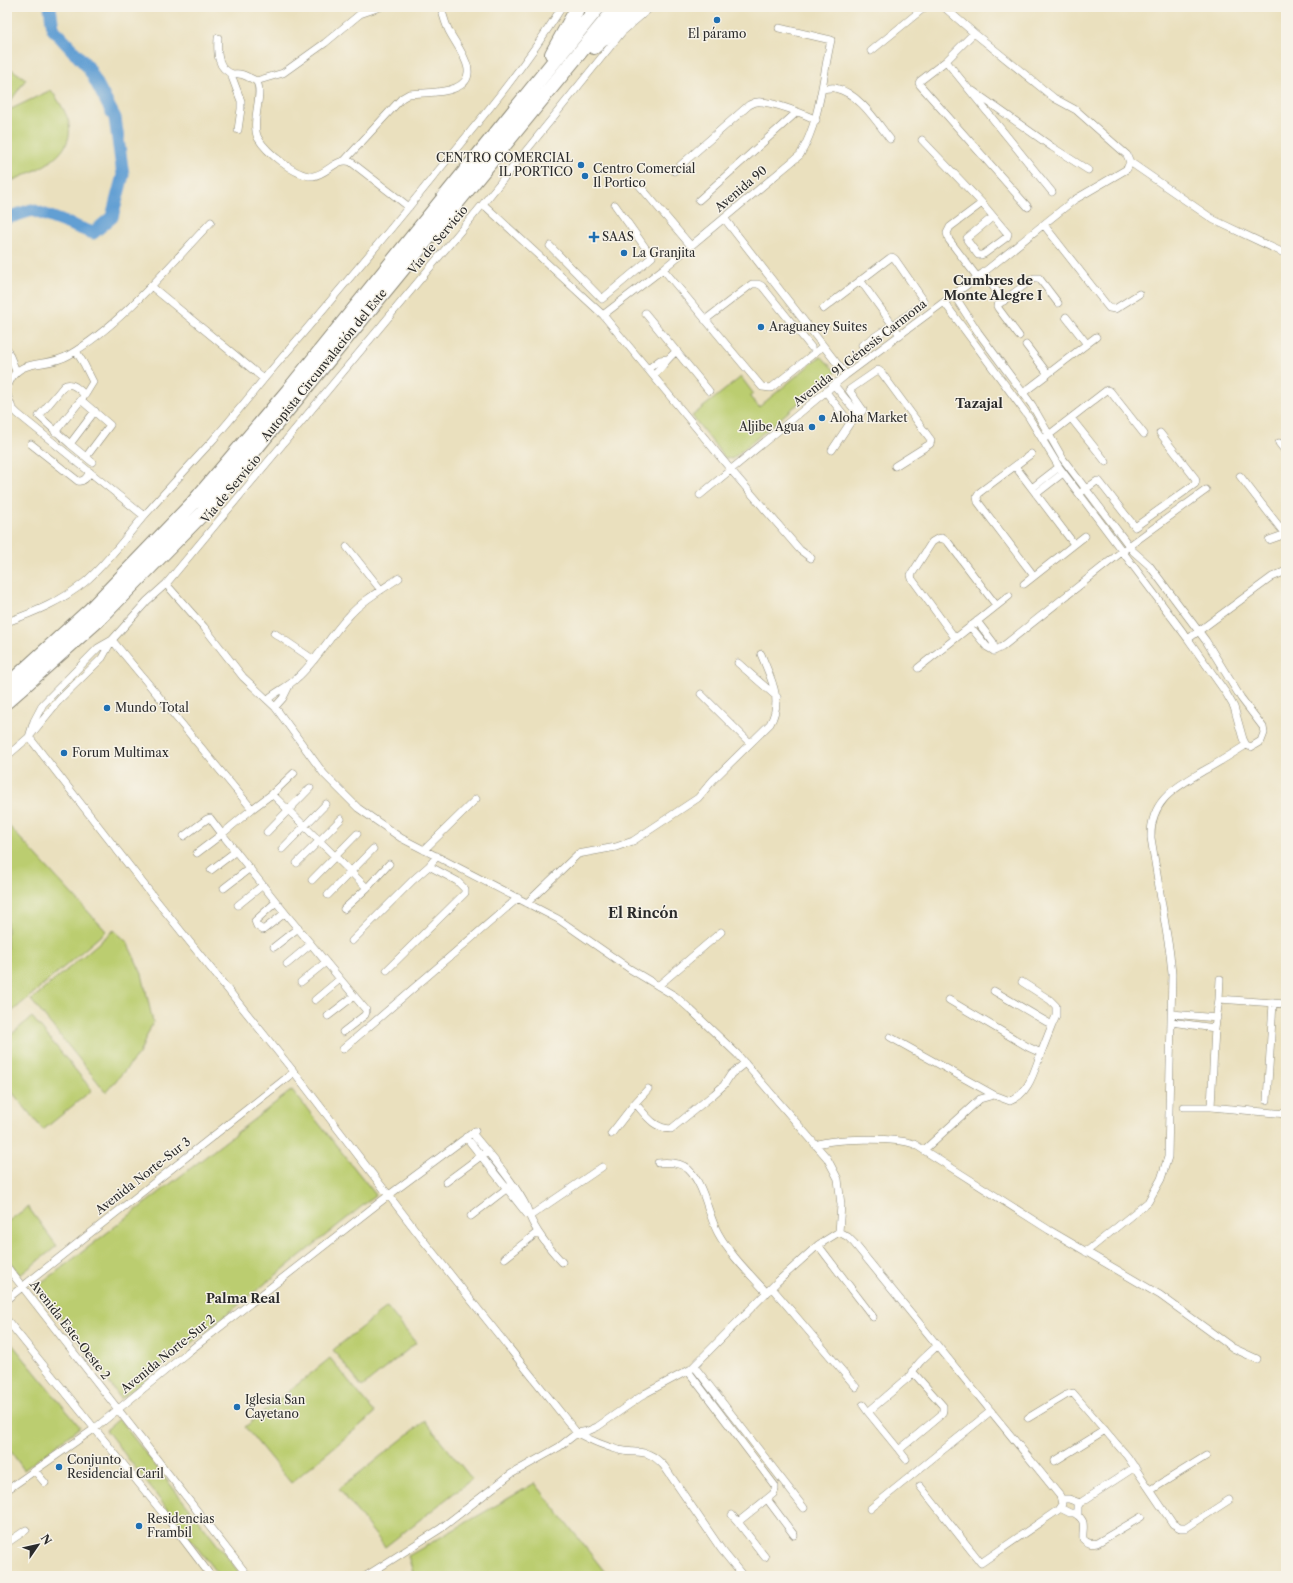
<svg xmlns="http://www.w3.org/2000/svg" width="1293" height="1583" viewBox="0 0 1293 1583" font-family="'Libre Caslon Text',serif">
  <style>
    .green { fill: #bbcd70; stroke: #737c4e }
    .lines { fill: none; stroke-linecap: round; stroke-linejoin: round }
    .river { stroke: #629fd3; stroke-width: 13 }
    .street-casing { stroke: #8a8674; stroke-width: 8 }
    .highway-casing { stroke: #8a8674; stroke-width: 16 }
    .street { stroke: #fff; stroke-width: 7 }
    .highway { stroke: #fff; stroke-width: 14 }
    .poi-dot { fill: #1f6fb2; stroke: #f7f3e8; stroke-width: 1.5 }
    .labels { text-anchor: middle; stroke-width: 3; stroke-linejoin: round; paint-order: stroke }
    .poi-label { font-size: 12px; fill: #2b2b2b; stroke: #f7f3e8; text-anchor: start }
    .street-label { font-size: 12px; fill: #2b2b2b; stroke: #f7f3e8 }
    .neighbourhood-label { font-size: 13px; font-weight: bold; fill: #2b2b2b; stroke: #f7f3e8 }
    .quarter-label { font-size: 14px; font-weight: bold; fill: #2b2b2b; stroke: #f7f3e8 }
  </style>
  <rect width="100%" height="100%" fill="#f7f3e8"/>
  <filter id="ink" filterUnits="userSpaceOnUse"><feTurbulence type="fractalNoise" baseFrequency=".025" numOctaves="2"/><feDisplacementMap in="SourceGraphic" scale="8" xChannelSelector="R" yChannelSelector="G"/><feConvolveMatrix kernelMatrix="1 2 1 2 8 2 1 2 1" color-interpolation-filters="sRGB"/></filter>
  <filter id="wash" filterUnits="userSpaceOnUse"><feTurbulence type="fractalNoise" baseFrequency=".012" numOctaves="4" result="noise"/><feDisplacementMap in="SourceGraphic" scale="16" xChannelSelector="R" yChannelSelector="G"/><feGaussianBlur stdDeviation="0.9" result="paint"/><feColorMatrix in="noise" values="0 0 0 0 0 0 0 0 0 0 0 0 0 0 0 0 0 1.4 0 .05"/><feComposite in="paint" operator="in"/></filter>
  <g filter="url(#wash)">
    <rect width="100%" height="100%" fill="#eae0be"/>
    <!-- green -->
    <path class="green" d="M8,67L26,79L8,105L7,68Z
      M51,90C58,100 66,111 69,123C75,159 32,171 7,183V111Z
      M822,357L836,372L732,459L725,458L692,416L741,377L753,393L750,397L759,407L818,358Z
      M7,824L106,931L7,1016Z
      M114,930L127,942L142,974L153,1022L139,1054L106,1092L31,1000Z
      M32,1017L92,1090L43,1130L7,1086V1038Z
      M292,1090L376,1195L121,1399L38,1286Z
      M28,1207L57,1246L20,1275L7,1258V1222Z
      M387,1307L416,1343L362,1387L333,1350Z
      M7,1338L80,1427L24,1470L7,1446Z
      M330,1358L375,1413L291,1483L245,1427Z
      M119,1419L242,1576H219L106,1430Z
      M425,1421L472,1479L385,1547L339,1489Z
      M535,1483L608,1576H414L408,1556Z"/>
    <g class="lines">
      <!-- river -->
      <path class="river" d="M7,218L32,210L93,233L112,217L123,175L115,118L88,67L53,29L50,7"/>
    </g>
  </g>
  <g filter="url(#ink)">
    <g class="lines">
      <!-- street casing -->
      <g class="street-casing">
        <path id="street" d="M944,7L974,33L1054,98L1076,110L1127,155L1130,162L1214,220L1286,254
          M974,33L946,61L1052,192
          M218,38C217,53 217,69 233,74
          M871,51L925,7
          M946,61L920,81L919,83L920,85L1028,207
          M256,81L283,73L325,43L360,14L380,7
          M822,89C826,89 831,87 835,88C859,93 876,121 890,139
          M973,91L1052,147L1088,170
          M238,130L241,109V101L232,77L233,74C239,73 243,74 248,77C250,78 254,79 256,81C265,91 250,122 258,138C266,152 296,177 313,176C328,174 336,157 351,162L409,207
          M922,140L982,203L950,227L947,233L949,240L978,278
          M345,160L402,98L409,94C423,92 441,94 455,88C484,77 457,47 449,31C445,23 443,15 441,7
          M674,171L749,105C753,103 756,101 761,102C773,102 805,114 816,120
          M639,185L691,246
          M699,200L797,112
          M982,203L1008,234L1007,237L984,254L981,255H978L967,240V238L989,220
          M483,204L603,315L731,470L800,550L811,558
          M724,218L846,375
          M1044,225L1109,308L1115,309L1139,294
          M550,246L602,299L652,257L615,205
          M663,269L762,387L771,388L823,346
          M983,273L1004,301
          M860,280L900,335
          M151,286L264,379
          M944,302L1028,416L1059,467L1188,639L1226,693L1234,707L1243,739L1246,745L1251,747L1261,741L1264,733L1263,727L1241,698L1206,641L1149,565L1133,551L1063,459L1032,405L978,332L954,295
          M823,309L890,258L892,257L895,259L922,298L924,303L921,306L862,345
          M645,313L709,391
          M603,315L663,269L800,155C821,119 822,79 831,40L779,28
          M1066,317L1087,344
          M705,320L752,284H758L762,286L811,347
          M1019,336L998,308L997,306L999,304L1034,278H1039L1058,303
          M1026,345L1048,374
          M7,349L16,371
          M648,369L660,360L667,359
          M654,375C663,367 667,358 677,351
          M834,385L859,415
          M7,389C16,355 44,370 69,355C122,324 168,267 211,222
          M826,392L850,423
          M1023,393L1096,337
          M7,394L12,408L18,414L144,516
          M85,395C79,390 72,381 64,386L39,416L70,444L92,462
          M81,400L110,425L86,457
          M1071,418L1106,462
          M55,432L85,395L93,382L84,364L76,351
          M1045,438L1107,390L1110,391L1144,434
          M1279,443L1286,452
          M31,444L78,481C84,482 87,477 90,472
          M70,444L95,411
          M832,450L850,423L859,415L863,410L849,390L878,370L881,372L931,440L930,444L895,466
          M1031,454L980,492L977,497L978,502L1034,576
          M1015,466L1074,544
          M1240,476L1285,534
          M1032,488L1059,467
          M1083,491L1097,481H1099L1135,527L1195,484L1196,481L1195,478L1160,433
          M1036,494L1063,473
          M700,495L846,375L983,273L1074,200L1127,169L1130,162
          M1269,540L1286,534
          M347,547L381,590
          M166,584L204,627L243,677L275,707L324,774L358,808L401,838L558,919L630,969L675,996L691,1010L737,1054L827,1158L838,1179L841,1205L839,1232L818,1245L777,1282L691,1369L646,1393L597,1427L588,1431L577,1433L559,1447L511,1474L440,1529L366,1576
          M1024,584L1085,536
          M977,621L993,642L994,651
          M7,622C35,612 62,601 85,582C107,563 125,538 144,516C166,491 189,466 212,441C229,422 246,401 263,380C322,311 381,242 438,171C482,118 526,65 562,7
          M970,626L987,647L994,651
          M274,633L314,660
          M955,638L912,579L911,575L932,542L937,539L942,538L948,542L996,605
          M1188,639L1272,577L1286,571
          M112,640L252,809
          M994,651L1002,647L1129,546L1206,490
          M738,663L777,697
          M918,668L1009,596
          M701,694L750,743
          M268,699C277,691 288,687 297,678C317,660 330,636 348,617C362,601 381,590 399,578
          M275,707L283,698L289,686
          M29,737L152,895L294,1072L423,1240L577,1433C590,1440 604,1446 619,1450C640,1455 647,1447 664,1466L721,1549L743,1576
          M29,737L34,721L43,704L98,648L112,640L147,601L166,584L483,204L622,32L651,7
          M7,756L29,737L60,699L102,658L112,640
          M272,794L294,773
          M267,832L310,788
          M184,836L207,819L210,818L222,834L197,853
          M282,849L326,804
          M424,850L476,799
          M297,863L341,819
          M211,870L236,851
          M312,880L357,834
          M224,888L250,868
          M328,895L373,849
          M276,902L255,921L257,926L263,930L285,913
          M527,903L578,854L616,847L633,841L698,798L713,780L770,724C784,700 770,677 761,654
          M238,905L263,885
          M344,909L367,888L389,864
          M352,941L413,880L429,866L437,856
          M274,947L298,928
          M287,964L311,944
          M387,970L465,893V889L457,881L429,866
          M301,982L326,962
          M1022,982L1050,1000L1056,1006V1016L1052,1025
          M658,986L721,932
          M994,991L1052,1025L1041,1053
          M1219,999L1220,979
          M315,1000L340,979
          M1286,1004L1219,999L1215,1028L1211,1107L1286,1114
          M1172,1014L1217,1018
          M328,1016L354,996
          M1171,1022L1215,1028
          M343,1032L365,1015L366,1012V1010L285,913L222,834L252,809L272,794L367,888
          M890,1037L994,1095
          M343,1049L518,898
          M1267,1100L1273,1003
          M635,1103L648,1089
          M1184,1107H1211
          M472,1133C489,1154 516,1184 527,1208C528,1211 529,1214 530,1217C537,1234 550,1249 562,1262
          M611,1134L635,1103C646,1115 653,1128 671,1129L714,1094L724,1085L731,1074L745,1063
          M466,1137L527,1214
          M815,1145C835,1138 895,1137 914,1144L1049,1230L1160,1295L1233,1348L1257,1359
          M924,1150L980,1099L994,1095L1010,1101C1029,1094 1034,1071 1041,1053L1028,1047L949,1000
          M658,1163C668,1162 680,1162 688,1169C705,1185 707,1213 718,1233C730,1255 750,1274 767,1293
          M446,1182L485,1153
          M471,1216L510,1186
          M530,1216L602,1167
          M839,1232L848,1237L854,1243L1060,1496L1062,1504L1058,1510L981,1563L920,1486
          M818,1245L873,1317
          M1086,1252L1148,1202L1161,1179L1168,1157L1172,974L1170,954L1151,838C1150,800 1175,788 1203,771C1218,763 1232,754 1246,745
          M505,1258L538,1232
          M7,1267L248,1576
          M772,1288L856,1387
          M7,1299L294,1072
          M7,1320L170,1522L211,1576
          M694,1366L804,1508
          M688,1371L775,1486V1490L773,1494L738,1522L765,1557
          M912,1371L943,1406V1410L942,1414L899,1450L868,1412L909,1377C917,1363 925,1357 937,1346
          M863,1405L868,1412
          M1028,1418L1066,1395L1073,1393L1127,1456L1173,1524L1180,1528H1186L1229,1500
          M899,1450L906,1459
          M1055,1461L1105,1430
          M35,1471L45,1483
          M7,1490L94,1429L188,1352L389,1195L475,1131
          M1151,1490L1206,1456
          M767,1499L794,1535
          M1061,1499H1069L1080,1503
          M1060,1508L1070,1513H1074C1088,1521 1082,1527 1083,1539C1088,1544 1091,1544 1097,1543L1141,1517
          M870,1509L991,1411
          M732,1515L738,1522
          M1078,1515V1506L1080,1503L1135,1467
          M7,1543L26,1530"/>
      </g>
      <!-- highway casing -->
      <g class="highway-casing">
        <path id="highway" d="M594,47L637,7
          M552,54L578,7
          M7,686L89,611L193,503L288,391L598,7
          M7,701L98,620L203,513L617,7"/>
      </g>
      <!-- street -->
      <use href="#street" class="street"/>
      <!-- highway -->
      <use href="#highway" class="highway"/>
    </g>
  </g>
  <!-- markers -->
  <g class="poi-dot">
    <circle cx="717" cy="20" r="4"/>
    <circle cx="581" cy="165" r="4"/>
    <circle cx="585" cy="176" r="4"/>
    <path d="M592 231h4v4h4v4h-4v4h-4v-4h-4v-4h4z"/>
    <circle cx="624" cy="253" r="4"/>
    <circle cx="761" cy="327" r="4"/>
    <circle cx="822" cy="418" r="4"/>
    <circle cx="812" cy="427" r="4"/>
    <circle cx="107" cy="708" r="4"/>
    <circle cx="64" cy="753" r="4"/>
    <circle cx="237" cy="1407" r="4"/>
    <circle cx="59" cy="1467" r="4"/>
    <circle cx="139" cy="1526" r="4"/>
  </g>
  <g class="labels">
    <!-- poi labels -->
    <g class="poi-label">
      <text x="717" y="38" text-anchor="middle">El páramo</text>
      <text x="573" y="162" text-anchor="end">CENTRO COMERCIAL<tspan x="573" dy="14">IL PORTICO</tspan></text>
      <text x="593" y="173">Centro Comercial<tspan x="593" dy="14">Il Portico</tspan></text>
      <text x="602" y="241">SAAS</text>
      <text x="632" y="257">La Granjita</text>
      <text x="769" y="331">Araguaney Suites</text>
      <text x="830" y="422">Aloha Market</text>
      <text x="804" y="431" text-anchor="end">Aljibe Agua</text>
      <text x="115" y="712">Mundo Total</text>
      <text x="72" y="757">Forum Multimax</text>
      <text x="245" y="1404">Iglesia San<tspan x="245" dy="14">Cayetano</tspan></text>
      <text x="67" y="1464">Conjunto<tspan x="67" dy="14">Residencial Caril</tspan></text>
      <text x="147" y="1523">Residencias<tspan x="147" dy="14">Frambil</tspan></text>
    </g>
    <!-- street labels -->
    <g class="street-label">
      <text transform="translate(741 189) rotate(-40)" y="4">Avenida 90</text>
      <text transform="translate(438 240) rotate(-50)" y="4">Vía de Servicio</text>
      <text transform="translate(860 353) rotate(-38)" y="4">Avenida 91 Génesis Carmona</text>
      <text transform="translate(324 365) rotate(-51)" y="4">Autopista Circunvalación del Este</text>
      <text transform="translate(231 489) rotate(-50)" y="4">Vía de Servicio</text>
      <text transform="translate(143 1176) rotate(-38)" y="4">Avenida Norte-Sur 3</text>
      <text transform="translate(70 1330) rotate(52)" y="4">Avenida Este-Oeste 2</text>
      <text transform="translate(168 1354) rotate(-39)" y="4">Avenida Norte-Sur 2</text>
    </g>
    <!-- neighbourhood labels -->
    <g class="neighbourhood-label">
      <text x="993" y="285">Cumbres de<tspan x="993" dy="15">Monte Alegre I</tspan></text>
      <text x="979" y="408">Tazajal</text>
      <text x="243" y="1303">Palma Real</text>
    </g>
    <!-- quarter labels -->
    <g class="quarter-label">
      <text x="643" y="918">El Rincón</text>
    </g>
  </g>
  <!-- margin -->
  <rect width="1293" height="1583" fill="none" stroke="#f7f3e8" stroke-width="24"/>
  <!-- north arrow -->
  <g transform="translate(38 1545) rotate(56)" stroke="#f7f3e8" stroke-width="3" paint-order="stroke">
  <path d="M0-3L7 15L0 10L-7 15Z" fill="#2b2b2b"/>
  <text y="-6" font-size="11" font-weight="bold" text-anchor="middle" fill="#2b2b2b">N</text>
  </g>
</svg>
